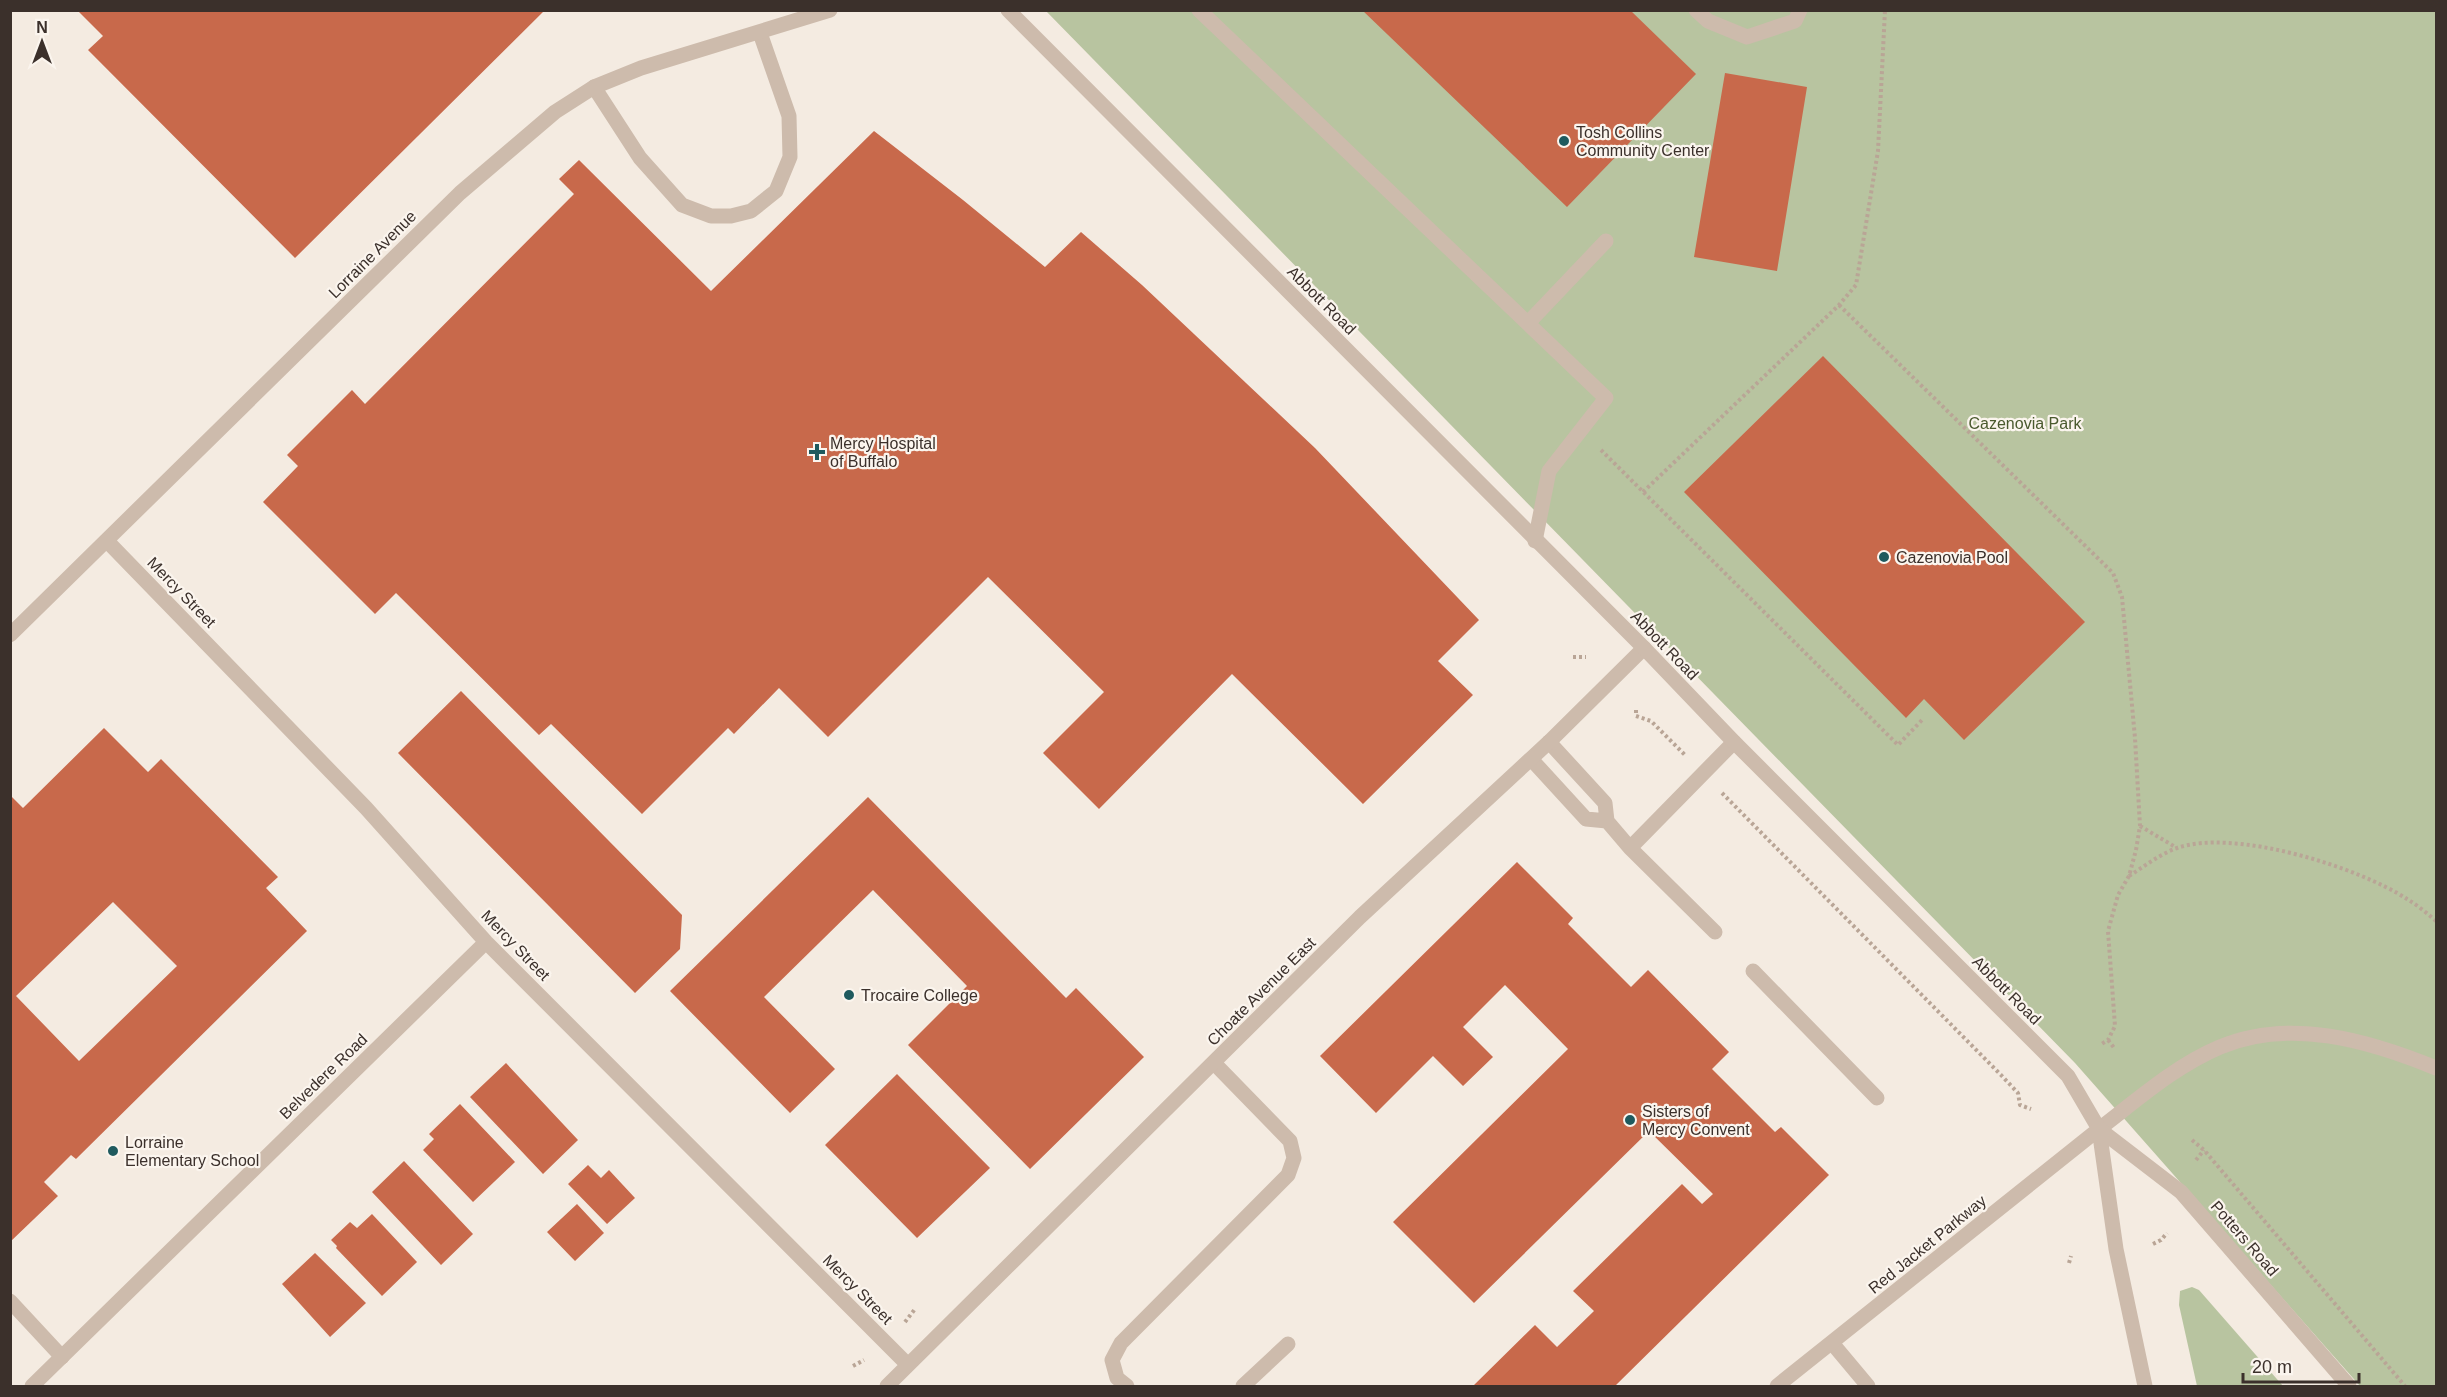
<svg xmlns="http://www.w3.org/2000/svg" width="2447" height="1397" viewBox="0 0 2447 1397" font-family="Helvetica,sans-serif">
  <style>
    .green { fill: #b8c4a0 }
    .building { fill: #c8694b; fill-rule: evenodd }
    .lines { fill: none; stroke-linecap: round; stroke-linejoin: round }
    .path { stroke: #b9a596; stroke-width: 4; stroke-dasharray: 3 3; stroke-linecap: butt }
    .service { stroke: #cdbbac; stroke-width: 15 }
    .minor { stroke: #cdbbac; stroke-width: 15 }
    .tertiary { stroke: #cdbbac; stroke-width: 15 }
    .poi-dot { fill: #1f5a5e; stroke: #fbf5ee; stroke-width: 2 }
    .labels { text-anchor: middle; stroke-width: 4.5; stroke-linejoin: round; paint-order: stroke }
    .poi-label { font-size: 16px; fill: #3b302b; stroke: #fbf5ee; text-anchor: start }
    .street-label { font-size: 16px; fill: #3b302b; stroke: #fbf5ee }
    .park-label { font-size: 16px; fill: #4a5a2e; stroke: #fbf5ee }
  </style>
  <rect width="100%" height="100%" fill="#f4ebe1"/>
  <!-- green -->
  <path class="green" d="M1046,11H2436V1386H2360L2075,1063Z
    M2192,1287L2199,1290L2283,1386H2197L2179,1305L2180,1291Z"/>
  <!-- building -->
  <path class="building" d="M77,10H545L295,258L88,50L103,36Z
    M1362,10H1630L1696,74L1567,207Z
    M1725,73L1807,87L1777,271L1694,257Z
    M874,131L963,200L1045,267L1081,232L1142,285L1315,448L1479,620L1438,661L1473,695L1363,804L1232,674L1099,809L1043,753L1104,692L988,577L828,737L779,688L734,734L728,728L642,814L551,724L539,735L396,593L375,614L263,502L298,466L287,455L352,390L365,404L574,194L559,179L579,160L711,291Z
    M1823,356L2085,622L1964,740L1924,699L1906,718L1684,492Z
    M461,691L682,915L680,949L635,993L398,753Z
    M104,728L148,772L161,759L278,877L266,888L307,931L76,1159L71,1155L44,1182L58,1196L10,1242V795L23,808ZM113,902L177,966L79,1061L16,996Z
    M868,797L1066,998L1076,988L1144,1057L1030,1169L908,1045L967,986L873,890L764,997L835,1069L790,1113L670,991Z
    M1517,862L1573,918L1568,924L1631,987L1648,970L1729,1052L1712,1069L1775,1132L1781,1127L1829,1175L1615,1386H1473L1535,1325L1557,1347L1594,1311L1573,1291L1682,1184L1702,1204L1713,1194L1649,1131L1474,1303L1393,1222L1568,1049L1505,985L1463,1027L1493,1057L1463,1086L1433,1056L1376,1113L1320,1056Z
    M506,1063L578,1140L543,1174L470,1097Z
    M897,1074L990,1168L917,1238L825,1145Z
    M460,1104L515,1162L473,1202L423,1150L434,1139L429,1134Z
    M404,1161L473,1234L441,1265L372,1192Z
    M588,1165L601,1178L609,1170L635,1198L607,1224L568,1184Z
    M577,1204L604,1233L575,1261L547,1232Z
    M372,1214L417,1262L382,1296L336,1248L337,1246L331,1240L350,1222L357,1228Z
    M315,1253L366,1303L330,1337L282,1284Z"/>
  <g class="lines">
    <!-- path -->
    <path class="path" d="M1839,305L2113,573L2122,597L2135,738L2140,826L2136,850L2129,876L2118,895L2108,931L2115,1026L2108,1040L2100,1045
      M1601,450L1898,745L1923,719
      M1643,492L1839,305L1856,285L1878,151L1885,10
      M1573,657H1586
      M1636,710V716L1651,721L1685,755
      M1722,793L2001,1075L2018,1093L2020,1105L2031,1109
      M2140,826L2177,848
      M2129,876C2145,866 2160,854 2177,848C2234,828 2358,867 2407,899C2417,905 2427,913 2436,921
      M2108,1040L2115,1049
      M2192,1140L2204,1150L2405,1386
      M2196,1160L2204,1150
      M2153,1244L2161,1240L2167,1233
      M2069,1263L2071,1256
      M905,1322L915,1309
      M853,1366L864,1360"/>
    <!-- service -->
    <path class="service" d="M1199,10L1606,398L1549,471L1535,541
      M1696,10L1708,21L1747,37L1795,21L1800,10
      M594,87L640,158L682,205L711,216H731L751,211L776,191L790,157L789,116L760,33
      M1528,323L1606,241
      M1549,742L1605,803L1607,821L1630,848L1715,932
      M1531,759L1586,819L1607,821
      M1630,848L1734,742
      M1753,971L1877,1098
      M10,1301L62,1357
      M1832,1343L1868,1386
      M1127,1386L1117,1378L1112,1360L1121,1343L1288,1175L1294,1158L1290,1141L1214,1063
      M1243,1386L1288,1344"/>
    <!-- minor -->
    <path class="minor" d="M107,541L366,808L486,942L908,1365
      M10,635L460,193L555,112L594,87L641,68L830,10
      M2099,1129C2137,1100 2175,1066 2220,1047C2290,1017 2370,1041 2436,1068
      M32,1386L486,942
      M887,1386L1360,917L1549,742L1644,648"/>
    <!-- tertiary -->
    <path class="tertiary" d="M1008,10L1644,648L1734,742L2068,1076L2099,1129L2116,1249L2145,1386
      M2099,1129L2181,1192L2349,1386
      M1777,1386L2099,1129"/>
  </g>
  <!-- markers -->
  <g class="poi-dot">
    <circle cx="1564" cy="141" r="6"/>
    <path d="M814 443h6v6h6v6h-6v6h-6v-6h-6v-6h6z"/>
    <circle cx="1884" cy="557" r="6"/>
    <circle cx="849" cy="995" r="6"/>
    <circle cx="1630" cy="1120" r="6"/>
    <circle cx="113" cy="1151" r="6"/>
  </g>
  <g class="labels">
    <!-- poi labels -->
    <g class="poi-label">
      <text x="1576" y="138">Tosh Collins<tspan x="1576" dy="18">Community Center</tspan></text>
      <text x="830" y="449">Mercy Hospital<tspan x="830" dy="18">of Buffalo</tspan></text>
      <text x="1896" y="563">Cazenovia Pool</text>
      <text x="861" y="1001">Trocaire College</text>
      <text x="1642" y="1117">Sisters of<tspan x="1642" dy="18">Mercy Convent</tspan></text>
      <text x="125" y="1148">Lorraine<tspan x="125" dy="18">Elementary School</tspan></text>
    </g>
    <!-- street labels -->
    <g class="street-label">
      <text transform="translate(372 254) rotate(-45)" y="6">Lorraine Avenue</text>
      <text transform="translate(1322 300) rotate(45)" y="6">Abbott Road</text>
      <text transform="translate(182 592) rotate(46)" y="6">Mercy Street</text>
      <text transform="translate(1665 645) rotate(46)" y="6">Abbott Road</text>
      <text transform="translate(516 945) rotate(46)" y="6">Mercy Street</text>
      <text transform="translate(2007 990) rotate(45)" y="6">Abbott Road</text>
      <text transform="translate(1261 991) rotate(-45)" y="6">Choate Avenue East</text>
      <text transform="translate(323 1076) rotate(-44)" y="6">Belvedere Road</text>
      <text transform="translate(2245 1238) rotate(49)" y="6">Potters Road</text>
      <text transform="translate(1927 1244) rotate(-39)" y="6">Red Jacket Parkway</text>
      <text transform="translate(858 1289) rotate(45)" y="6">Mercy Street</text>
    </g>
    <!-- park labels -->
    <g class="park-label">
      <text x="2025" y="429">Cazenovia Park</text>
    </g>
  </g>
  <!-- border -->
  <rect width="2447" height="1397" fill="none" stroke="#3b302b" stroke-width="24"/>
  <!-- north arrow -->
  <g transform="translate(42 42)" stroke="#fbf5ee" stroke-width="4.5" paint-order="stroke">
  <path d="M0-4.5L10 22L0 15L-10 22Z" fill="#3b302b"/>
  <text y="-9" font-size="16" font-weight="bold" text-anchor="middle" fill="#3b302b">N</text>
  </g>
  <!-- scale -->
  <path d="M2243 1373v9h116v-9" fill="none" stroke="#3b302b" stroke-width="3"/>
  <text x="2252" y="1373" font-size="18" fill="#3b302b" stroke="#fbf5ee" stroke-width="4.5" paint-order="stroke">20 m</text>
</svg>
